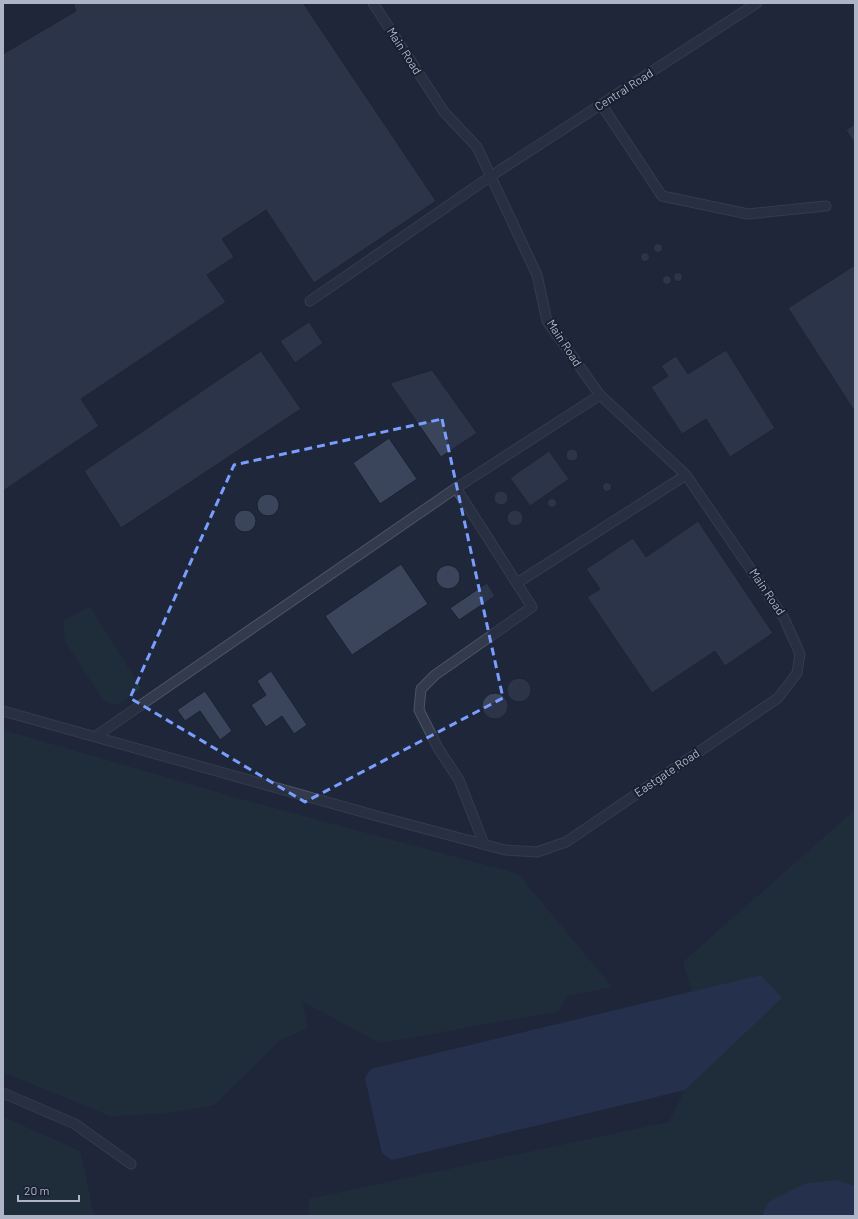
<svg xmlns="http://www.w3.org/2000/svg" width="858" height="1219" viewBox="0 0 858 1219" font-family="Barlow,sans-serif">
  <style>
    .green { fill: #21353c }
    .water { fill: #2e3e62 }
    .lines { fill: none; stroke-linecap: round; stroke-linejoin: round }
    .river { stroke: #2e3e62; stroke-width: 37 }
    .building { fill: #3a455b; stroke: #1a2131 }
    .lane-casing { stroke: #4d5465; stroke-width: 11 }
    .lane { stroke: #323a4b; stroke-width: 9 }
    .marked { fill: none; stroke: #7a9eff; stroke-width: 3; stroke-dasharray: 8 5; stroke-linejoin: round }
    .labels { text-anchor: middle; stroke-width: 4; stroke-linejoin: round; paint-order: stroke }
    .street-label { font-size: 12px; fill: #adb4c7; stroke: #181f2f }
  </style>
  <rect width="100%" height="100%" fill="#1f273b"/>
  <!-- green -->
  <path class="green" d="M90,607L141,688L118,705L104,701L65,641L63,621Z
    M3,730L251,802L518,874L612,987L567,996L559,1011L380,1043L302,1001L308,1028L280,1040L214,1105L169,1113L110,1116L3,1072Z
    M855,810V1198L842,1188L803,1191L766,1213L753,1216H309V1199L669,1122L685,1090L782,998L761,975L692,992L683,962Z
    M3,1117L80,1151L94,1216H3Z"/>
  <!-- water -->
  <path class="water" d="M761,975L782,998L685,1090L392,1160L382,1153L365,1078L371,1069Z"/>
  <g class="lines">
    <!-- river -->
    <path class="river" d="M782,1216L809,1202L836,1199L855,1206"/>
  </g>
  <!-- building -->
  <path class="building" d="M73,3H303L436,201L314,283L266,210L222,239L234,257L207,275L226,302L81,399L99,426L3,491V54L76,11Z
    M855,124V144L846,130Z
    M653.5 248a4.5 4.5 0 1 1 9 0a4.5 4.5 0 1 1-9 0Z
    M640.5 257a4.5 4.5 0 1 1 9 0a4.5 4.5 0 1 1-9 0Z
    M855,265V412L788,308Z
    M673.5 277a4.5 4.5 0 1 1 9 0a4.5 4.5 0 1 1-9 0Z
    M662.5 280a4.5 4.5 0 1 1 9 0a4.5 4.5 0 1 1-9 0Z
    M309,322L323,343L295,363L280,341Z
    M726,350L775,428L730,457L706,419L682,434L651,387L668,376L661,366L676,356L688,374Z
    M261,351L301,409L121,528L84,471Z
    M432,370L477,433L441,457L390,383Z
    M389,438L417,479L380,504L353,463Z
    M566 455a6 6 0 1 1 12 0a6 6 0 1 1-12 0Z
    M549,451L569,479L530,506L510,478Z
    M602.5 487a4.5 4.5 0 1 1 9 0a4.5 4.5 0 1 1-9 0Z
    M494 498a7 7 0 1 1 14 0a7 7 0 1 1-14 0Z
    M257 505a11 11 0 1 1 22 0a11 11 0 1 1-22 0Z
    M547.5 503a4.5 4.5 0 1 1 9 0a4.5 4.5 0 1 1-9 0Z
    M234 521a11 11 0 1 1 22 0a11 11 0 1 1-22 0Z
    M507 518a8 8 0 1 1 16 0a8 8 0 1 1-16 0Z
    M698,521L773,633L725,666L715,651L652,693L587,597L600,589L586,569L633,538L646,557Z
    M401,564L428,604L352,655L325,616Z
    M436 577a12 12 0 1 1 24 0a12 12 0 1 1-24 0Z
    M487,583L495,596L459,620L450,608Z
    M271,671L307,725L294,734L282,716L266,727L251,705L266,695L257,681Z
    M507 690a12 12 0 1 1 24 0a12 12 0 1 1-24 0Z
    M205,691L232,731L220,740L200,711L185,721L177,710Z
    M482 706a13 13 0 1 1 26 0a13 13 0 1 1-26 0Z"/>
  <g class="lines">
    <!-- lane casing -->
    <g class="lane-casing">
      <path id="lane" d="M601,104L662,196L748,214L826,206
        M310,301L491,176L757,3
        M517,583L686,475
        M3,711L377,816L505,850L537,852L566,842L778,698L797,673L800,654L784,618L686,475L600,395L547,321L537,275L477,147L444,112L373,3
        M96,736L456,488
        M484,844L459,780L438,748L419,710L421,689L435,675L532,607L456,488L600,395
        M3,1093L75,1124L131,1164"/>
    </g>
    <!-- lane -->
    <use href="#lane" class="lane"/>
  </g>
  <!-- marked area -->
  <path d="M0 0H858V1219H0ZM442,419L503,698L305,802L130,698L234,465Z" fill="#1f273b" fill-opacity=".55" fill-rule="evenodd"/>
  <path class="marked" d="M442,419L503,698L305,802L130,698L234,465Z"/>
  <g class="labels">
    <!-- street labels -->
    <g class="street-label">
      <text transform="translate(404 51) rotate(57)" y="4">Main Road</text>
      <text transform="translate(624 90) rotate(-33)" y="4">Central Road</text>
      <text transform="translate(564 343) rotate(57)" y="4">Main Road</text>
      <text transform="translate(767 592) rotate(56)" y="4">Main Road</text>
      <text transform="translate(667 773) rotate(-34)" y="4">Eastgate Road</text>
    </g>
  </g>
  <!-- border -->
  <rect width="858" height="1219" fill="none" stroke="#adb4c7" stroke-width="8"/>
  <!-- scale -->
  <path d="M18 1195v6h61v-6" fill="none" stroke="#adb4c7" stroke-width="2"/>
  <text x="24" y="1195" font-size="12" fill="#adb4c7" stroke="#181f2f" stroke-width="3" paint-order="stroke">20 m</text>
</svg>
